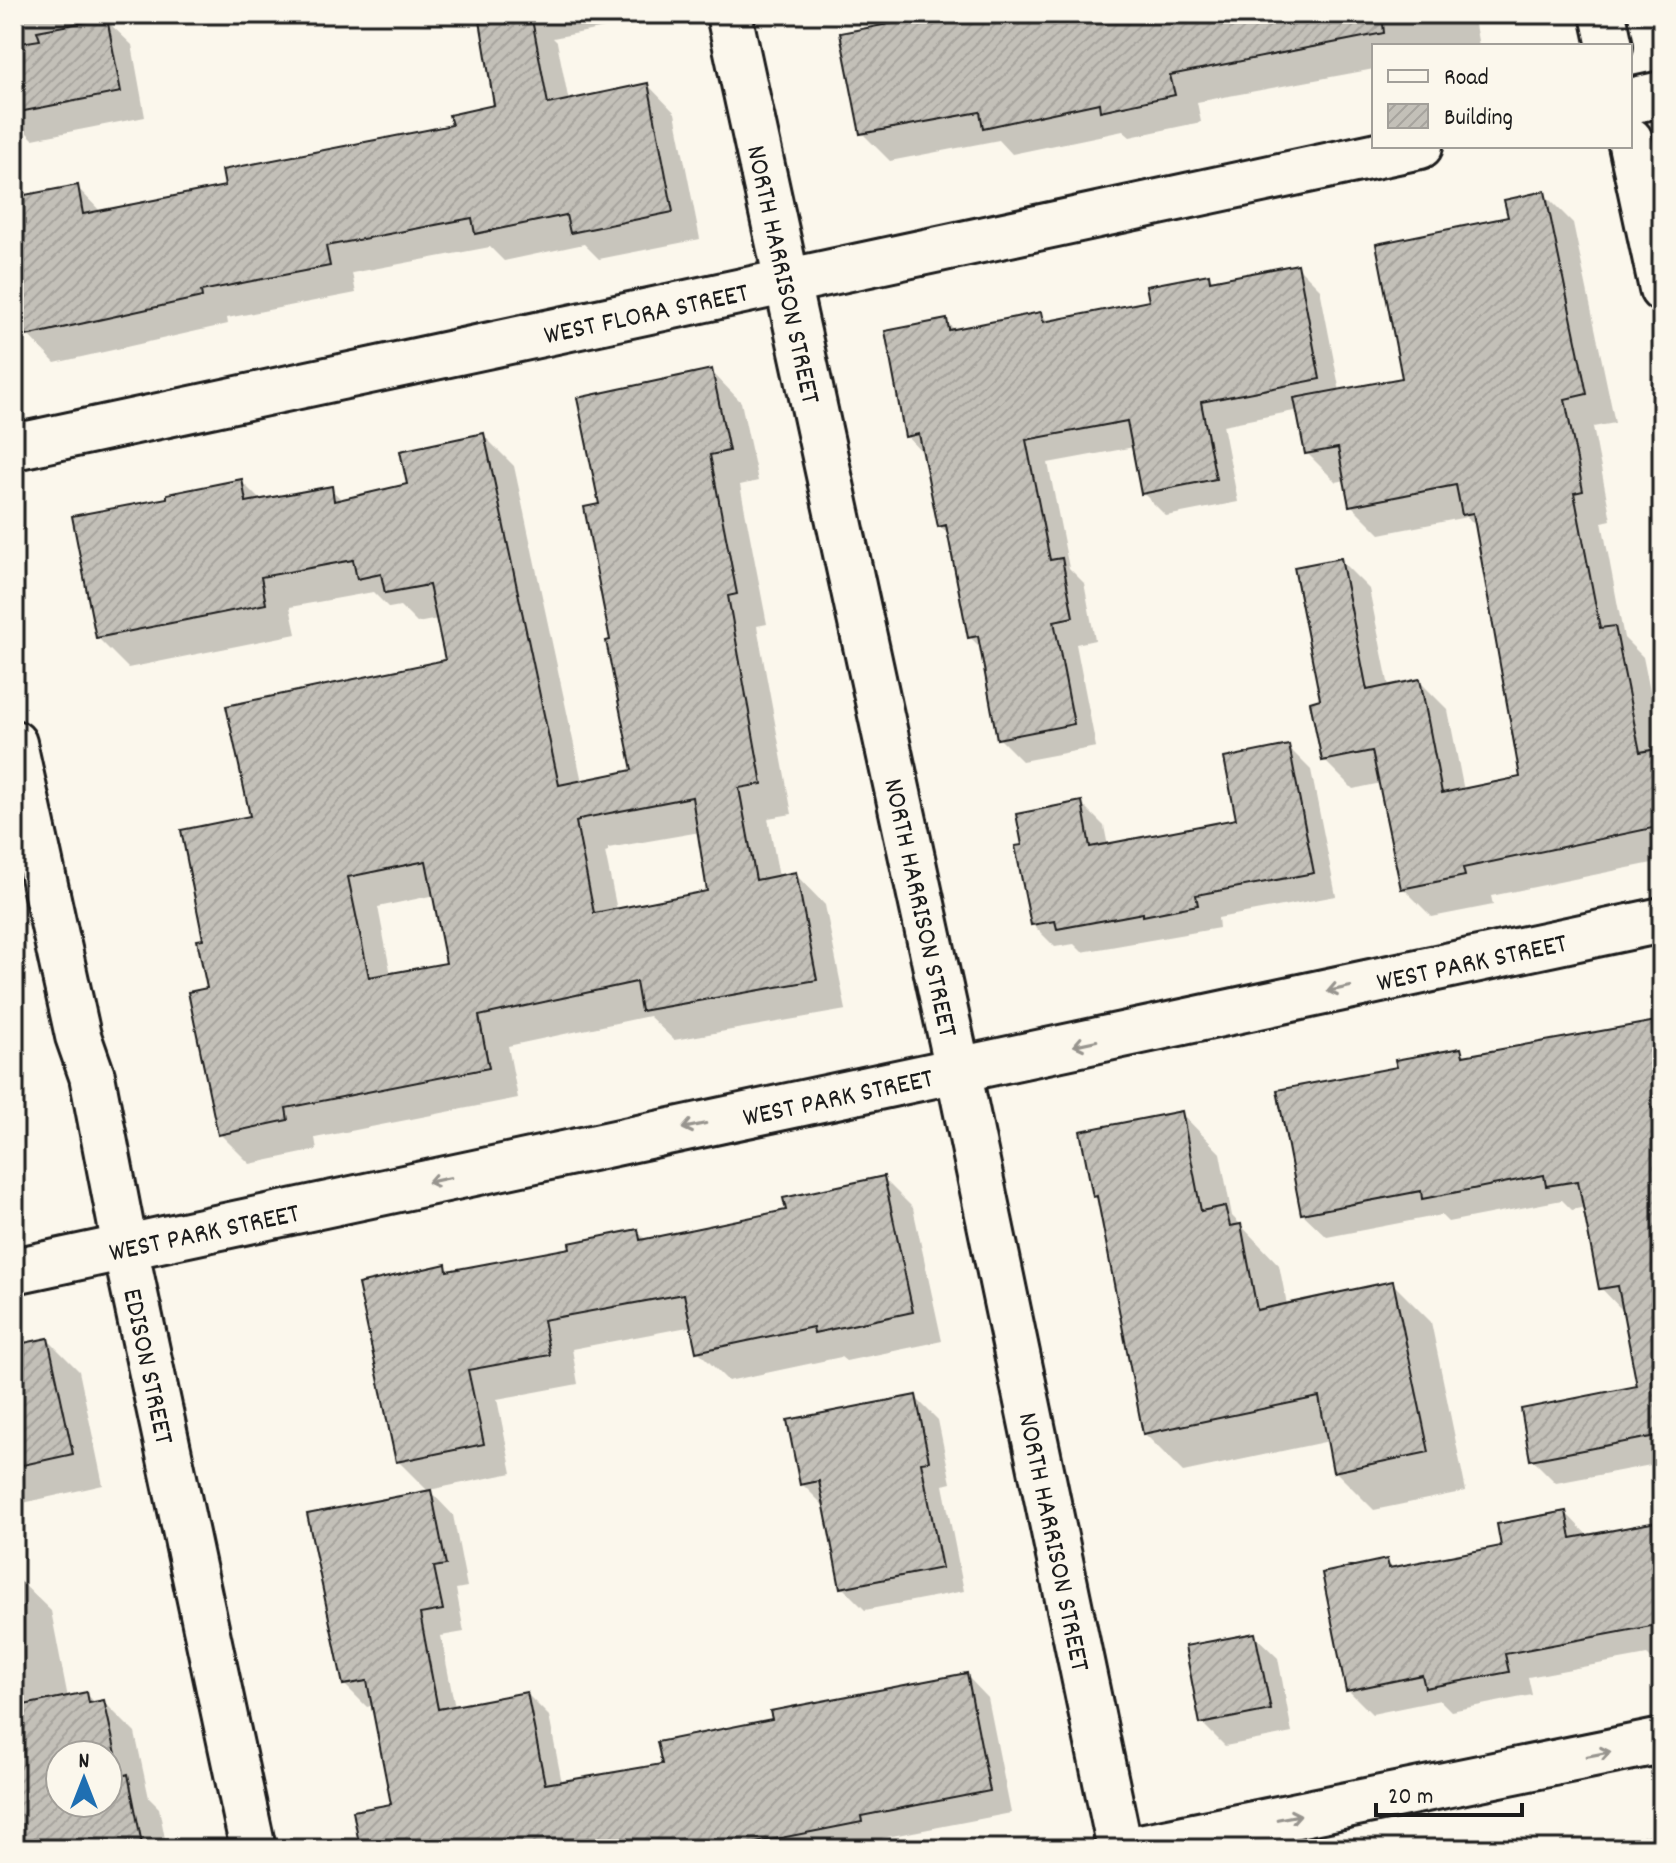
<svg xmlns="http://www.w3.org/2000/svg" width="1676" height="1863" viewBox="0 0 1676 1863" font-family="Dekko,sans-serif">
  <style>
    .shadow { fill: #0003; fill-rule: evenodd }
    .building { fill: url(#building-hatch); stroke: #1c1c1c; stroke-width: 2; fill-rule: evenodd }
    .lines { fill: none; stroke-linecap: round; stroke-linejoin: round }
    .street-casing { stroke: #1c1c1c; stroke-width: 50 }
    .secondary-casing { stroke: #1c1c1c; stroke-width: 50 }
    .street { stroke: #fbf7ec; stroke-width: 44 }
    .secondary { stroke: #fbf7ec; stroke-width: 44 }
    .oneway { stroke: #97948e }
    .labels { text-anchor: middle; stroke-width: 8; stroke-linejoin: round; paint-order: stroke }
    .street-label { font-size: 28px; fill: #1c1c1c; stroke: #fbf7ec }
  </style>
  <defs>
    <pattern id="building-hatch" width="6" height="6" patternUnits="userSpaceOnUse" patternTransform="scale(2)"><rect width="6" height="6" fill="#c3c0b8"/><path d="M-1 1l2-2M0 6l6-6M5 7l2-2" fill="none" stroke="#a7a49e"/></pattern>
  </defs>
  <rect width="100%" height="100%" fill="#fbf7ec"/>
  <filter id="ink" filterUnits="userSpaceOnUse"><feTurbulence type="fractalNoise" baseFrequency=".0125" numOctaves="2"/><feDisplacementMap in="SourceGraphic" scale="16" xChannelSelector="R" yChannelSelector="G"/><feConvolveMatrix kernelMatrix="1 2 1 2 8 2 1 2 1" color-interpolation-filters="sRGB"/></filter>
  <g filter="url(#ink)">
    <!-- shadow -->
    <path class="shadow" d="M14,14H108L110,24L132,45L145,117L33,139L14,120Z
      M502,14H645L646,20L553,38L557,42L569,102L648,85L675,113L700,239L599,259L584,244L504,261L490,247L352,273L356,293L227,318L228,324L55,363L28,335L14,267V199L77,187L102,213L228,188L454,126L496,106L504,16Z
      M953,14H1473L1479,46H1374V69L1197,102L1201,122L1130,137L1123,131L1012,154L999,140L890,161L862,133Z
      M1544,194L1573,223L1615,423L1593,427L1611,520L1602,522L1624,638L1643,657L1662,750V861L1491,896L1493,905L1432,917L1403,888L1381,783L1353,789L1324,760L1322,701L1340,560L1369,589L1389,687L1419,681L1448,710L1464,791L1523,778L1478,528L1467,517L1380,534L1351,505L1346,480L1336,482L1307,453L1299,410L1223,425L1238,502L1166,516L1143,493L1134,447L1048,463L1069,568L1084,583L1095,640L1076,644L1096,747L1022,761L999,738L982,649L970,637L950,536L940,526L925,455L907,436L946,321L956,331L1041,314L1049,322L1151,302L1208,276L1215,282L1297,266L1320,289L1340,392L1404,380L1510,219Z
      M711,371L741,402L758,481L740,485L767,624L757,626L792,814L768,818L779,877L795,874L825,905L846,1010L674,1040L649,1016L508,1046L518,1098L315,1138L317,1150L250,1164L220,1134L206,940L252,817L447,662L438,619L417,623L400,606L389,608L373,592L290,607L296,634L128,668L97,637L170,499L241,481L261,501L331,489L343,501L410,486L483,435L514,466L582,782L634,772L612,642L602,505ZM700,832L709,893L617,910L605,852L608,851V848ZM435,895L448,964L391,975L378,907Z
      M1288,747L1311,770L1336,896L1218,918L1219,928L1082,952L1074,944L1055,947L1032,924L1025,847L1081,803L1104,826L1108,846L1239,820Z
      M1662,1022V1496L1656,1464L1556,1483L1532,1459L1640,1388L1625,1313L1601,1288L1585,1207L1572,1210L1562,1200L1448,1222L1441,1215L1327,1237L1302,1213L1399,1068L1461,1050L1468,1058Z
      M1181,1113L1220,1153L1232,1216L1279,1265L1287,1305L1392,1283L1431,1322L1466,1491L1374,1510L1335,1471L1329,1441L1183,1472L1144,1433L1100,1202L1094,1196Z
      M883,1178L913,1208L942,1341L846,1361L841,1357L728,1381L698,1351L693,1326L572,1349L578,1384L497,1399L512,1473L429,1490L453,1515L467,1587L456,1589L464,1632L441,1636L455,1708L527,1694L549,1716L562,1783L664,1765L774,1721L966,1675L988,1698L1011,1813L882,1838L883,1844L857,1849H362L394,1806L374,1705L367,1707L344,1684L430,1493L398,1461L445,1266L451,1272L572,1249L638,1232L646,1240L789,1212Z
      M48,1340L79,1371L103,1485L14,1505V1347Z
      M915,1397L938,1420L951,1483L943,1485L964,1591L865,1610L842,1587L826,1508L802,1484Z
      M1566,1513L1589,1537L1662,1523V1669L1647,1655L1528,1677L1532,1695L1451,1711L1440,1700L1372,1714L1348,1690L1386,1561L1394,1569L1504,1548Z
      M19,1580L51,1611L68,1698L87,1694L96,1704L104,1702L135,1733L149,1798L159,1808L167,1849H14V1581ZM60,1755H108V1803H60Z
      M1254,1635L1278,1658L1292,1733L1225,1746L1202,1723Z
      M1662,1832V1849H1574Z"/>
    <!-- building -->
    <path class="building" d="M531,14L548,104L648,83L673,212L570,233L566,215L475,234L472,218L326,246L330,266L201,291L202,297L26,336L14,277V197L78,185L83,214L225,186L222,170L452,125L449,115L494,105L479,15Z
      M942,14H1382L1384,33L1170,75L1175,95L1100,111L1099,103L983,128L980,112L860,134L840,33Z
      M107,18L121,92L14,113V44L40,40L37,31Z
      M1545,191L1587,394L1565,399L1583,491L1574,493L1600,628L1615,626L1640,752L1662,748V826L1463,868L1465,876L1401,889L1372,751L1322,761L1310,702L1320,699L1294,567L1341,558L1367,690L1420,679L1442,793L1520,777L1473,513L1462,515L1456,485L1349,506L1338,448L1305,454L1294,398L1402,378L1376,244L1508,217L1504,200Z
      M1298,264L1320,379L1201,402L1216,479L1141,494L1127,421L1026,440L1050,560L1062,558L1073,617L1054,621L1074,724L997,739L978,636L968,638L946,525L938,527L919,434L905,437L885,331L947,319L949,330L1041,312L1043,322L1149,301L1146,286L1209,274L1210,281Z
      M712,369L729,451L710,455L737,594L728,596L762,784L739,788L756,880L796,872L817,980L641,1011L636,982L479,1016L489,1068L286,1108L288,1120L218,1135L188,992L207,988L197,940L203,939L181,830L250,816L226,706L445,660L429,585L385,593L381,574L357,579L353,560L261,577L266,604L96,638L72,516L167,498V494L242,479L246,502L332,486L334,501L407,484L400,451L484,433L559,785L632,770L606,641L610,640L584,507L599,504L577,398ZM692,797L707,891L594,913L576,822L579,821V819ZM426,861L446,963L369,977L348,877Z
      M1289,745L1314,873L1196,895L1198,905L1143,916V913L1057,929L1055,921L1031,925L1015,846L1022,845L1016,814L1082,801L1090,847L1236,819L1224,758Z
      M1662,1020V1435L1530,1460L1521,1409L1637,1386L1618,1286L1599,1289L1578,1181L1546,1186L1544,1175L1422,1199L1421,1191L1301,1214L1277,1090L1397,1067L1395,1060L1461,1048L1463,1056Z
      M1182,1111L1201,1211L1225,1206L1230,1226L1241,1224L1257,1310L1393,1281L1429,1452L1333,1472L1319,1397L1143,1434L1097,1196L1093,1197L1080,1131Z
      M884,1176L913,1312L814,1333L813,1327L696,1352L684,1294L543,1320L550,1355L468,1370L484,1444L396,1462L358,1284L446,1264L447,1271L570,1248L569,1243L638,1229L640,1240L786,1210L783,1198Z
      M48,1338L73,1454L14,1467V1345Z
      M916,1395L929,1461L921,1462L942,1568L840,1588L819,1481L800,1485L787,1420Z
      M431,1490L446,1565L434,1567L443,1610L420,1614L438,1709L527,1692L545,1784L662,1764L657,1742L772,1719L770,1711L967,1673L990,1791L861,1816L862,1822L725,1849H360L353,1811L391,1804L367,1681L343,1685L307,1514Z
      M1566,1511L1571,1538L1662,1521V1624L1505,1654L1509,1672L1425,1688L1422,1675L1346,1691L1322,1573L1387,1559L1389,1568L1501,1546L1497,1524Z
      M1255,1633L1271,1710L1200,1724L1185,1646Z
      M87,1692L89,1703L104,1700L121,1776L128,1774L143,1849H14V1707ZM60,1755H108V1803H60Z"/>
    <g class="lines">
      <!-- street casing -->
      <g class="street-casing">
        <g id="street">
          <path id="s1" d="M729,14L958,1070L1120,1849"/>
          <path d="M1603,14L1610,46"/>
          <path d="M1630,101L1662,94"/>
          <path d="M1630,140L1662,289"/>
          <path id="s2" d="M14,447L1420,146"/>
          <path id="s3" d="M14,743L78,1036L92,1076L125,1247L253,1849"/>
        </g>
      </g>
      <!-- secondary casing -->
      <g class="secondary-casing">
        <g id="secondary">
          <path id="s4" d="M14,1271L1662,920"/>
          <path d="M1130,1849L1662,1741"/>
        </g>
      </g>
      <!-- street -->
      <use href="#street" class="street"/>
      <!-- secondary -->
      <use href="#secondary" class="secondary"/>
    </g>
    <!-- one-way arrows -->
    <defs><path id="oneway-shaft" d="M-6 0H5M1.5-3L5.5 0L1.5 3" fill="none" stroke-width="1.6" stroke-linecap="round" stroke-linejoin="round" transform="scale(2)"/></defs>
    <g class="oneway">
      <use href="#oneway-shaft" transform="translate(1339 989) rotate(168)"/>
      <use href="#oneway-shaft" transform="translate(1085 1043) rotate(168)"/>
      <use href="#oneway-shaft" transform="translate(694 1126) rotate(168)"/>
      <use href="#oneway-shaft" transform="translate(439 1180) rotate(168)"/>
      <use href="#oneway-shaft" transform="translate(1599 1754) rotate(-11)"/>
      <use href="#oneway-shaft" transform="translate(1289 1817) rotate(-11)"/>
    </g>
  </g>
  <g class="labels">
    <!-- street labels -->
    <g class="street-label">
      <text dy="10" stroke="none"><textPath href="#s1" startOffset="266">NORTH HARRISON STREET</textPath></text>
      <text dy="10" stroke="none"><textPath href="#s2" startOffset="646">WEST FLORA STREET</textPath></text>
      <text dy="10" stroke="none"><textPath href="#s1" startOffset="914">NORTH HARRISON STREET</textPath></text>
      <text dy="10" stroke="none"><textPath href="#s4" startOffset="1490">WEST PARK STREET</textPath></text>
      <text dy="10" stroke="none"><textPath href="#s4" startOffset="842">WEST PARK STREET</textPath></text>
      <text dy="10" stroke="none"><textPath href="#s4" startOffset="194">WEST PARK STREET</textPath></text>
      <text dy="10" stroke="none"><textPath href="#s3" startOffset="638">EDISON STREET</textPath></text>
      <text dy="10" stroke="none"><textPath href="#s1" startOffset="1562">NORTH HARRISON STREET</textPath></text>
    </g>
  </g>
  <!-- margin -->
  <rect width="1676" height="1863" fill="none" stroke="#fbf7ec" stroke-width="48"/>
  <rect x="24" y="24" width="1628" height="1815" fill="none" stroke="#1c1c1c" stroke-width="3" filter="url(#ink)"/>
  <!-- legend -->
  <rect x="1372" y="44" width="260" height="104" fill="#fbf7ec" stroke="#a29f99" stroke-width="2"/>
  <rect x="1388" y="70" width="40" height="12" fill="#fbf7ec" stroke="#a29f99" stroke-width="2"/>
  <text x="1444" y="84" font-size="24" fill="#1c1c1c">Road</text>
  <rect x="1388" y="104" width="40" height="24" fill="url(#building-hatch)" stroke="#a29f99" stroke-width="2"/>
  <text x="1444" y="124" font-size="24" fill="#1c1c1c">Building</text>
  <!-- north arrow -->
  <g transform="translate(84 1779)"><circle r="38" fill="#fbf7ec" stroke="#a29f99" stroke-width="2"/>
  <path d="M0-6L14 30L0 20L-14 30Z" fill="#1f6fb2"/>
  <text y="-12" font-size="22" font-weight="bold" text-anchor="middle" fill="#1c1c1c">N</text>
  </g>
  <!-- scale -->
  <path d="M1376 1803v12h146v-12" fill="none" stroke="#1c1c1c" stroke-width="4"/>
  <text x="1388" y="1803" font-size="24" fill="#1c1c1c" stroke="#fbf7ec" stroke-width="6" paint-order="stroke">20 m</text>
</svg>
